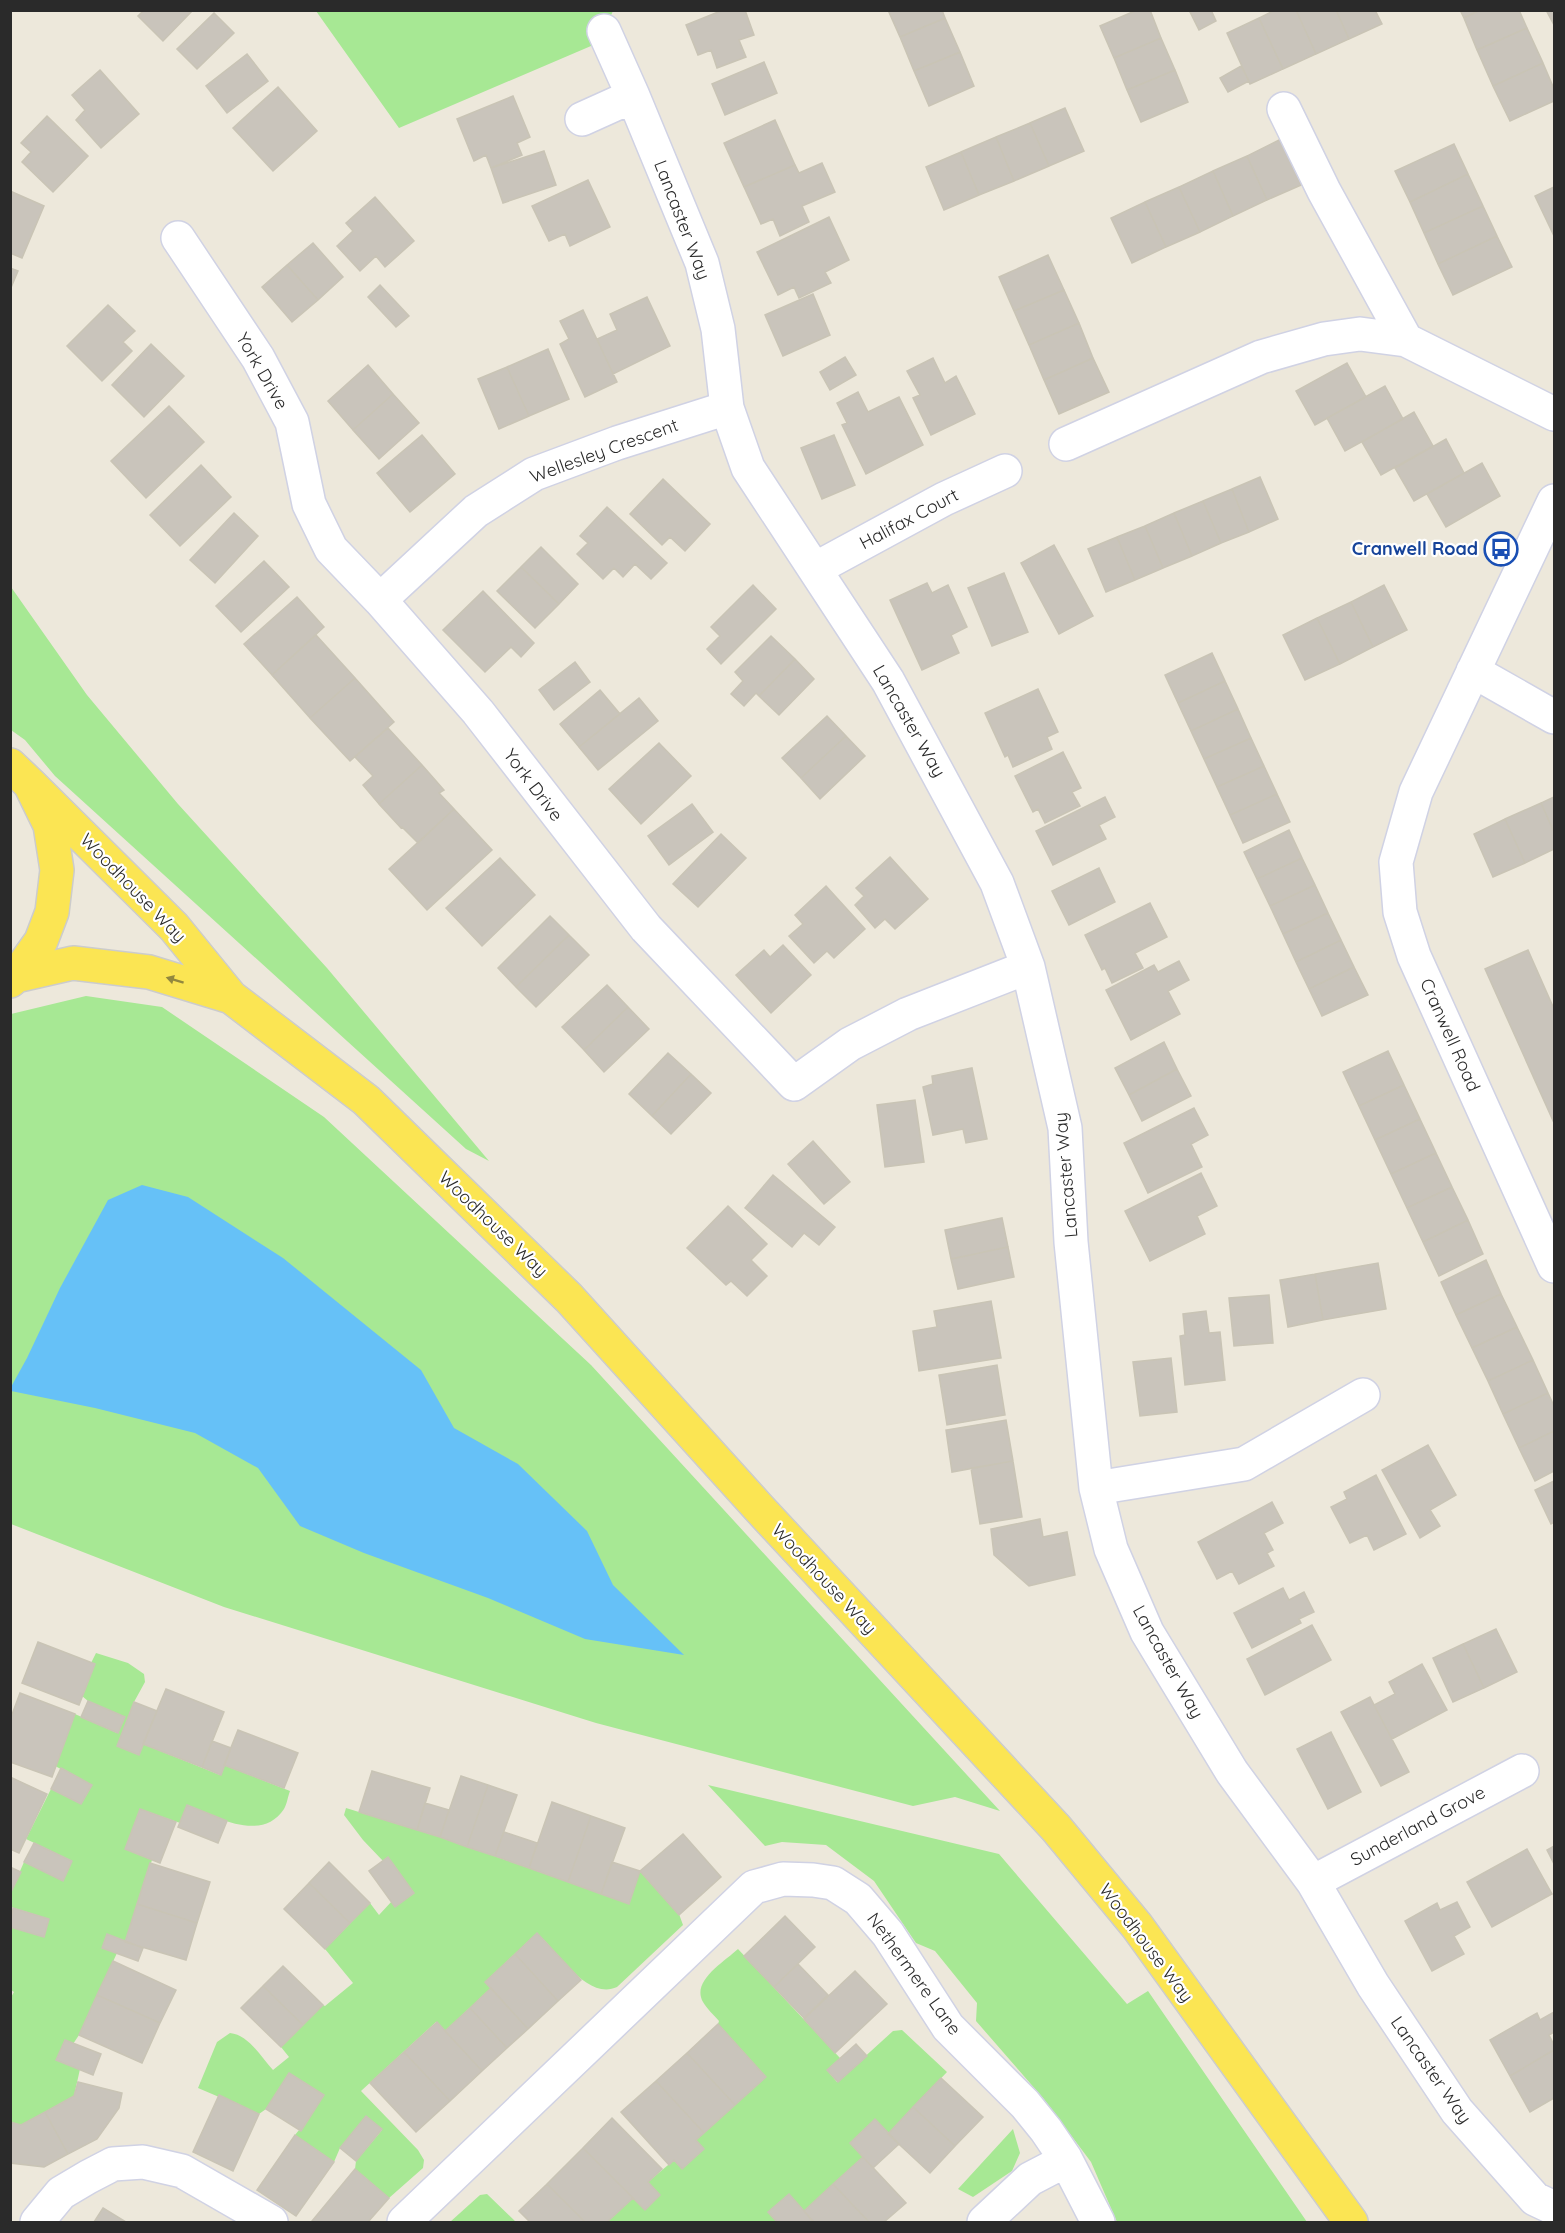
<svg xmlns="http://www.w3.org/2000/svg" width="1565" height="2233" viewBox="0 0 1565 2233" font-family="Quicksand,sans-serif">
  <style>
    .green { fill: #a7e894 }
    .water { fill: #66c1f7 }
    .building { fill: #c9c4bb; stroke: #c9c4b5; stroke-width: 1.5 }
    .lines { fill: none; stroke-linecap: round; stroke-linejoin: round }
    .minor-casing { stroke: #d0d2e4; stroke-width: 36 }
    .primary-casing { stroke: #ccc; stroke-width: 36 }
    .minor { stroke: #fff; stroke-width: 33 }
    .primary { stroke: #fbe553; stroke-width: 33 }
    .oneway { fill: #92883e }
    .labels { text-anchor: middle; stroke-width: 4.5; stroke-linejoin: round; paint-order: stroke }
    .street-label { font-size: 18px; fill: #2a2a2a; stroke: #fff }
    .transit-label { font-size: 18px; font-weight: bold; fill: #164399; stroke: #fff; text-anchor: end }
  </style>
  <rect width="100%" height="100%" fill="#ede8db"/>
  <!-- green -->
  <path class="green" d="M316,11H613L598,43L399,128Z
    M11,587L87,695L178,804L327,968L489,1161L466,1149L55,776L25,740L11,730Z
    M86,996L162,1007L324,1117L591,1365L1000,1811L955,1797L913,1806L596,1723L224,1607L11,1524V1014Z
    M96,1653L128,1663L144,1674L145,1682L134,1702L117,1746L139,1755L143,1744L220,1775L224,1765L290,1791C288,1796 287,1804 284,1809C262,1843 215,1817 188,1805L180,1823L140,1809L125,1849L152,1860L125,1942L107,1934L102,1948L117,1953L79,2035L73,2044L80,2069L74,2096L21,2125L11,2122L10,1999L14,1992L11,1990V1927L44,1937L49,1919L11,1907L10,1894L24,1862L63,1880L72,1861L26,1839L51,1789L81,1804L92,1785L55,1766L75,1714L117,1733L125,1717L88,1701L82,1696L91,1663Z
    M708,1785L999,1854L1127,2004L1148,1991L1307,2222H1117L1091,2162L1043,2098L976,2021L977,2003L935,1951L916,1943L874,1881L826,1845L782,1842L765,1846Z
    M346,1808L440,1837L628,1903L640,1871L679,1914L683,1925L617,1987C587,2001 557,1951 537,1933L485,1982L491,1988L445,2031L436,2022L361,2091L418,2150L424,2160L423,2168L389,2198L355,2169L356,2161L382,2130L367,2117L340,2148L334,2162L295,2135L299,2130L301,2131L289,2074L266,2109L259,2114L198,2088L217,2042L230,2033C249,2035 261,2057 273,2070L289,2057L281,2047L323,2005L325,2006L353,1983L325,1949L370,1903L379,1915L392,1901L395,1906L414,1893L388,1857L383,1861L363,1840L344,1815Z
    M738,1949L840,2058L827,2070L837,2082L893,2031L902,2030L947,2072L888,2134L875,2119L850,2143L863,2157L804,2211L789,2194L768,2212L777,2222H607L633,2198L645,2209L648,2182L674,2160L682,2169L704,2149L696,2140L766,2077L718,2024L719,2021C714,2015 707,2009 703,2002C691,1981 724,1962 738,1949Z
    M1013,2129L1020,2153L1012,2171L973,2197L958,2189Z
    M487,2194L516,2222H450L480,2195Z"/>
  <!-- water -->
  <path class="water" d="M142,1185L188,1197L283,1258L421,1370L454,1428L518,1464L587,1531L613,1585L684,1655L585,1639L488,1598L364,1553L300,1526L258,1468L195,1433L95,1408L11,1391V1387L27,1358L60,1288L108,1200Z"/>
  <!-- building -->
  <path class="building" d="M144,10H193L163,41L138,16Z
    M723,10H745L754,35L739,40L746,57L717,68L711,50L698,55L686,25Z
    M888,10H942L945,18L900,37Z
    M1137,10H1150L1161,38L1114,58L1100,26Z
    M1189,10H1211L1216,21L1199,30Z
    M1275,10H1296L1316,54L1283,69L1259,18Z
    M1296,10H1336L1349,39L1316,54Z
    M1336,10H1375L1382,24L1349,39Z
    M1460,10H1480L1464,18Z
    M1480,10H1519L1527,28L1477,50L1464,18Z
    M1546,10H1554V25Z
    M214,13L234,33L197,69L177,49Z
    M945,18L960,52L914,71L900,37Z
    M1259,18L1283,69L1250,84L1227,33Z
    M1527,28L1543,63L1493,86L1477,50Z
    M1161,38L1175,70L1127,90L1114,58Z
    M960,52L974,86L929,106L914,71Z
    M247,54L268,81L227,113L206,86Z
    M764,62L777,93L725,115L712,84Z
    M1543,63L1554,89V101L1510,121L1493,86Z
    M1241,66L1249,81L1228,92L1220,78Z
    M100,70L139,114L101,148L76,120L85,110L72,95Z
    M1175,70L1188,102L1141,122L1127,90Z
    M278,87L317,131L273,171L233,128Z
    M513,96L530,137L517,143L522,155L491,168L486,155L474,161L457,119Z
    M1065,108L1084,151L1049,166L1030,123Z
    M47,116L88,156L53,192L22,162L31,152L21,143Z
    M775,120L795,165L744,187L724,143Z
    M1030,123L1049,166L1014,181L996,137Z
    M996,137L1014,181L979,195L961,152Z
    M1281,139L1301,185L1267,200L1247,156Z
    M1454,144L1468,174L1410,202L1395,171Z
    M544,151L556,185L503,203L491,168Z
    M961,152L979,195L944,210L926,167Z
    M1247,156L1267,200L1233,216L1213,171Z
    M822,163L835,192L802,206L809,222L780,236L773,219L761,224L744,187L795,165L799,173Z
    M1213,171L1233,216L1200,232L1179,187Z
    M1468,174L1483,206L1424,233L1410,202Z
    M588,180L610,227L570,246L565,234L549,241L532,206Z
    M1179,187L1200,232L1166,247L1145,202Z
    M1554,187V236L1535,196Z
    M10,191L44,206L22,258L10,253Z
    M375,197L414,241L385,267L376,256L360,271L337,246L353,231L346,223Z
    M1145,202L1166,247L1132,263L1111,218Z
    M1483,206L1497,236L1438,264L1424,233Z
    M829,217L849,260L825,272L831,283L799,298L794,287L778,295L757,252Z
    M1497,236L1512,267L1453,295L1438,264Z
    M313,243L343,277L318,300L287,265Z
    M1048,255L1064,290L1014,311L999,277Z
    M287,265L318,300L292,322L262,287Z
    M10,268L18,271L10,290Z
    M380,285L409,316L396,327L368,297Z
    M1064,290L1079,323L1029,345L1014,311Z
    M813,294L830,335L783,356L765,315Z
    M647,297L670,346L613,374L597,339L617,330L610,314Z
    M108,305L135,331L123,342L132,351L102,381L67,346Z
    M583,310L617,382L585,397L560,344L569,339L560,321Z
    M1079,323L1093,358L1044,380L1029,345Z
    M151,344L184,376L144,417L112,385Z
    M548,349L569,399L529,416L507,367Z
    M845,357L856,375L830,390L820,372Z
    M933,358L945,383L956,376L975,414L931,435L913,398L920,395L907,371Z
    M1093,358L1109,392L1059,414L1044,380Z
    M1347,363L1366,397L1315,425L1296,391Z
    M368,365L393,394L353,430L328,401Z
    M507,367L529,416L499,429L478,379Z
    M1385,386L1403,419L1345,451L1327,418Z
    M858,392L868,412L899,397L923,445L866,474L842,425L847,423L837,403Z
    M393,394L419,423L379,459L353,430Z
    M169,406L204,442L146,498L111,461Z
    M1414,412L1433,446L1381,475L1362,442Z
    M422,435L455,474L410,512L377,473Z
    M834,435L855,485L822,499L801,448Z
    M1446,439L1464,473L1414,501L1395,468Z
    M1482,463L1500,496L1446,527L1427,494Z
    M201,465L231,497L180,546L150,515Z
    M1260,477L1278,519L1249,532L1232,489Z
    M663,479L710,524L685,551L670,537L662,545L630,514Z
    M1232,489L1249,532L1221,543L1203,501Z
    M1203,501L1221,543L1192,556L1174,513Z
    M607,507L667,563L651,579L635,564L623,577L614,568L603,579L577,554L588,543L580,536Z
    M234,513L258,536L215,583L190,560Z
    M1174,513L1192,556L1163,568L1145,526Z
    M1145,526L1163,568L1135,580L1117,537Z
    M1117,537L1135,580L1106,592L1088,549Z
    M1054,545L1093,616L1059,634L1021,563Z
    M541,547L578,584L559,604L521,567Z
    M264,561L289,587L241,632L216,606Z
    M521,567L559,604L535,628L497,591Z
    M1004,573L1028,632L992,646L968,588Z
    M927,583L932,593L948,585L967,627L951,635L959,653L922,670L890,600Z
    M753,585L776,609L721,664L707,649L720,636L711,627Z
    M1384,585L1407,630L1373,647L1351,602Z
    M483,591L534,643L521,657L511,647L485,672L443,630Z
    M297,597L324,627L272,675L244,644Z
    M1351,602L1373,647L1340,664L1317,618Z
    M1317,618L1340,664L1305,680L1283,635Z
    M316,635L355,678L310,718L272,675Z
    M771,636L795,659L759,696L756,693L744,706L731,694L743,681L735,672Z
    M1212,653L1225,681L1178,703L1165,675Z
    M795,659L814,679L779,715L759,696Z
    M575,662L590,682L554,710L539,690Z
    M355,678L394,722L350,761L310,718Z
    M1225,681L1238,709L1191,731L1178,703Z
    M1038,689L1058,732L1047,737L1052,749L1013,767L1008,755L1005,757L985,713Z
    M600,690L620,714L579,747L560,724Z
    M639,698L658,721L598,770L579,747Z
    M1238,709L1251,738L1204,759L1191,731Z
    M827,716L846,736L801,778L782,758Z
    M388,728L422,765L379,804L363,785L373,776L355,757Z
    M846,736L865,756L820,799L801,778Z
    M1251,738L1264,766L1217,787L1204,759Z
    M659,743L691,776L641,824L609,789Z
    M1063,752L1081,788L1072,792L1080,806L1045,823L1038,809L1033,812L1015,776Z
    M422,765L444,790L439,793L454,809L418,843L402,827L401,828L379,804Z
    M1264,766L1277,794L1230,815L1217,787Z
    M1277,794L1290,822L1243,843L1230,815Z
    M1105,797L1115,817L1099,825L1106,839L1053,865L1036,831Z
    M1554,797V832L1541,803Z
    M1541,803L1554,832V849L1525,863L1505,819Z
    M692,804L713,832L669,865L648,836Z
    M454,809L492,850L427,910L389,869Z
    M1505,819L1525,863L1493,877L1474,834Z
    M1289,830L1302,858L1257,879L1244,852Z
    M721,834L746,858L698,907L673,884Z
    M890,857L928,899L895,929L885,919L875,928L855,905L864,896L856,888Z
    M500,858L535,895L482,946L446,908Z
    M1302,858L1315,885L1270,906L1257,879Z
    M1099,868L1115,902L1069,925L1052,891Z
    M1315,885L1328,913L1283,934L1270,906Z
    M826,886L865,929L834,958L827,951L814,963L789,936L803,924L795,915Z
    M1150,903L1167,937L1135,953L1143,968L1112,983L1105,968L1102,970L1085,935Z
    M1328,913L1341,940L1296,962L1283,934Z
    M550,916L569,935L516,987L498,968Z
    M569,935L589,955L536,1007L516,987Z
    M1341,940L1354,967L1309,989L1296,962Z
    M783,945L811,975L771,1013L736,975L764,950L770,957Z
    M1528,950L1554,1009V1123L1485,969Z
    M1179,961L1189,980L1168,991L1180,1014L1131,1040L1106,990L1154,965L1158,972Z
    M1354,967L1368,995L1322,1016L1309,989Z
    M607,985L628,1007L584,1050L562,1027Z
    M628,1007L649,1029L604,1072L584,1050Z
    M1164,1042L1177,1069L1129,1095L1115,1068Z
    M1388,1051L1404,1085L1359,1106L1343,1072Z
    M668,1053L691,1074L652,1116L629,1094Z
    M972,1068L987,1139L966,1143L963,1129L933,1135L923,1087L933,1084L932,1076Z
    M1177,1069L1191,1096L1142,1121L1129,1095Z
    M691,1074L711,1093L671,1134L652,1116Z
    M1404,1085L1420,1119L1375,1140L1359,1106Z
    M915,1100L924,1162L885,1167L877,1105Z
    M1194,1108L1208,1135L1191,1144L1202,1167L1148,1193L1124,1143Z
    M1420,1119L1436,1153L1391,1174L1375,1140Z
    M813,1141L850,1182L824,1204L788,1164Z
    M1436,1153L1452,1187L1407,1208L1391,1174Z
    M1201,1173L1217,1206L1197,1216L1205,1234L1150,1261L1125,1211Z
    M773,1175L835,1227L819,1245L804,1233L792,1247L745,1208Z
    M1452,1187L1468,1220L1423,1242L1407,1208Z
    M728,1206L767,1244L751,1260L767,1276L747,1296L731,1281L726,1285L687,1248Z
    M1002,1218L1008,1247L951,1259L945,1230Z
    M1468,1220L1483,1254L1439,1276L1423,1242Z
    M1008,1247L1014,1277L958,1289L951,1259Z
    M1486,1260L1501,1294L1456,1315L1441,1282Z
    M1378,1263L1386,1309L1323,1320L1315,1274Z
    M1315,1274L1323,1320L1288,1327L1280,1280Z
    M1501,1294L1517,1327L1472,1348L1456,1315Z
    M1269,1295L1273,1343L1234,1346L1229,1298Z
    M991,1301L1001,1358L919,1371L913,1331L937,1327L934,1311Z
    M1206,1311L1209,1333L1220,1332L1225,1380L1185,1385L1180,1336L1185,1335L1183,1314Z
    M1517,1327L1533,1360L1488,1381L1472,1348Z
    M1171,1358L1177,1412L1140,1416L1133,1362Z
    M1533,1360L1548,1393L1503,1414L1488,1381Z
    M997,1365L1005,1415L947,1425L939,1375Z
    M1548,1393L1554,1406V1431L1519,1448L1503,1414Z
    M1006,1420L1013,1461L952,1472L946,1430Z
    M1554,1431V1471L1535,1481L1519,1448Z
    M1428,1445L1456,1495L1430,1510L1440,1526L1420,1538L1382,1470Z
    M1013,1461L1022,1517L980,1524L971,1468Z
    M1376,1475L1406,1534L1374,1550L1367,1535L1350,1543L1331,1507L1347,1499L1344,1492Z
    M1554,1481V1522L1551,1524L1535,1490Z
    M1272,1502L1283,1523L1264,1533L1273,1550L1267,1553L1274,1566L1239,1584L1232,1571L1217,1579L1198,1542Z
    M1040,1519L1043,1537L1067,1532L1075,1575L1029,1586L994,1555L991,1529Z
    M1283,1588L1289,1600L1304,1592L1314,1612L1299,1619L1301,1623L1252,1648L1234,1613Z
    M1312,1625L1331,1660L1265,1695L1247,1659Z
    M1496,1629L1517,1672L1484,1688L1463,1644Z
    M38,1642L95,1664L79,1705L22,1683Z
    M1463,1644L1484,1688L1453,1702L1433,1658Z
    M1422,1664L1447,1710L1392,1739L1374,1705L1395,1694L1389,1682Z
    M166,1689L224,1712L202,1767L143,1744Z
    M20,1693L75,1714L52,1777L10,1762V1720Z
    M1370,1697L1409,1772L1381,1786L1341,1712Z
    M88,1701L125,1717L118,1733L81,1717Z
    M134,1702L157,1711L139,1755L117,1746Z
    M238,1730L298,1753L284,1788L224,1765Z
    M1331,1732L1361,1792L1328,1809L1297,1749Z
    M212,1741L231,1748L221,1775L202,1767Z
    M61,1768L92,1785L81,1804L51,1789Z
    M372,1771L430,1788L417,1830L359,1812Z
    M461,1776L488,1785L467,1847L440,1837Z
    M10,1777L47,1794L19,1853L10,1849Z
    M488,1785L517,1795L495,1856L467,1847Z
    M552,1802L591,1816L568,1882L529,1868Z
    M425,1803L449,1810L440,1837L417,1830Z
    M187,1805L227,1821L218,1843L178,1827Z
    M140,1809L176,1822L160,1863L125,1849Z
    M591,1816L625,1828L601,1894L568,1882Z
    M504,1832L537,1843L529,1868L495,1856Z
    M683,1834L721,1877L679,1915L640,1871Z
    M34,1843L72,1861L63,1881L24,1862Z
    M1554,1846V1864L1547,1850Z
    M1527,1849L1552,1894L1492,1927L1467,1882Z
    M388,1857L414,1893L395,1907L369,1871Z
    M329,1862L370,1903L350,1923L309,1883Z
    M612,1862L640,1871L629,1904L601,1894Z
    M150,1863L210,1882L197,1923L137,1904Z
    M10,1867L21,1872L10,1894Z
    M309,1883L350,1923L325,1949L284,1909Z
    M1457,1902L1470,1927L1454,1936L1464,1954L1432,1971L1405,1921L1437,1903L1440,1910Z
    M137,1904L197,1923L186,1960L125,1942Z
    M13,1908L49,1919L44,1937L10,1927Z
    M785,1916L815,1947L774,1987L744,1956Z
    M537,1933L581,1980L558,2001L515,1954Z
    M107,1934L143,1948L138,1961L102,1948Z
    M515,1954L558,2001L528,2029L485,1982Z
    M113,1961L176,1990L160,2023L97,1995Z
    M798,1964L828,1995L804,2018L774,1987Z
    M283,1966L323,2005L303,2025L263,1986Z
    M855,1971L887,2004L835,2053L804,2019Z
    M263,1986L303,2025L281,2047L241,2008Z
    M491,1988L528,2029L507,2048L470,2008Z
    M97,1995L160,2023L142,2063L79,2035Z
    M470,2008L507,2048L482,2071L445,2031Z
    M1554,2012V2032L1549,2035L1554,2045V2050L1510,2076L1490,2040L1537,2013L1540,2020Z
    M437,2022L482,2071L450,2101L404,2052Z
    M718,2024L766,2077L735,2105L687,2053Z
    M65,2040L101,2054L93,2075L56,2060Z
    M856,2044L867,2056L838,2082L827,2070Z
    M1554,2050V2098L1530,2112L1510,2076Z
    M404,2052L450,2101L416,2132L370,2083Z
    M687,2053L735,2105L704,2133L656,2081Z
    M289,2073L324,2095L301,2131L266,2109Z
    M941,2078L983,2117L955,2146L913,2107Z
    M656,2081L704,2133L696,2140L704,2149L682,2169L674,2160L669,2165L621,2112Z
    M78,2082L122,2093L119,2108L97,2139L68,2154L45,2112L74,2096Z
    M219,2095L259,2114L233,2171L193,2152Z
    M913,2107L955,2146L930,2173L888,2134Z
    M45,2112L68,2154L44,2167L10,2163V2122L21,2125Z
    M366,2116L382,2129L356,2161L340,2148Z
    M612,2118L662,2169L648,2182L660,2195L645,2210L583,2148Z
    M875,2119L899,2144L873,2168L850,2143Z
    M295,2135L334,2162L296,2216L257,2190Z
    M583,2148L633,2198L607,2222H585L547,2184Z
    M863,2157L906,2203L884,2222H869L833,2184Z
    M355,2169L389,2198L368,2222H314L312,2221Z
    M547,2184L585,2222H530L519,2211Z
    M833,2184L869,2222H814L804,2211Z
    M789,2194L804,2211L813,2222H777L768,2212Z
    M103,2208L126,2222H94Z"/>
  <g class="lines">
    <!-- minor casing -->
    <g class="minor-casing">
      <path id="minor" d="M604,31L633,96L702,263L718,329L727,408L748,468L888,681L997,883L1028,967L1065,1128L1071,1242L1096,1488L1111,1549L1147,1632L1232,1772L1313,1882L1373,1985L1457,2111L1535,2199L1554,2208
        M1284,109L1324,191L1406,340
        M582,119L633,96
        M178,238L258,358L292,422L309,504L331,549L380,600L478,712L646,928L794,1084L850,1044L908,1014L1028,967
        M1066,444L1261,357L1324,339L1360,334L1406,340L1554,414
        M1554,501L1416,792L1396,862L1400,912L1414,956L1554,1266
        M815,569L944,499L1005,471
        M380,600L476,511L534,474L617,443L727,408
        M1473,671L1554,717
        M1096,1488L1244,1464L1363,1395
        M1313,1882L1522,1771
        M37,2222L61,2193L88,2177L113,2164L143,2162L182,2171L271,2222
        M404,2222L754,1887L783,1879L813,1880L833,1883L858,1899L888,1934L948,2027L1025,2104L1046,2130L1065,2158L1098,2222
        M984,2222L1030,2179L1053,2167L1065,2158"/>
    </g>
    <!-- primary casing -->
    <g class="primary-casing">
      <path id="primary" d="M10,765L30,784L50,825L57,870L52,912L41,941L16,976L10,981
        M30,784L174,927L231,997L366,1100L569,1298L758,1507L1056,1828L1137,1926L1351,2222
        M16,976L73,963L149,972L231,997"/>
    </g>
    <!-- minor -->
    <use href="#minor" class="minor"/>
    <!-- primary -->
    <use href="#primary" class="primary"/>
  </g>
  <!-- one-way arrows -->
  <defs><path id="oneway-solid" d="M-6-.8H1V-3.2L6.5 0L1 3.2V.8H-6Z" transform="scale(1.5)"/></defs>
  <use class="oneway" href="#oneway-solid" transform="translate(175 980) rotate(-163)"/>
  <!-- icons -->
  <defs>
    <g id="bus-ring" transform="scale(1.725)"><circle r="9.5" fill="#fff" stroke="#1a4fb4" stroke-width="1.5"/><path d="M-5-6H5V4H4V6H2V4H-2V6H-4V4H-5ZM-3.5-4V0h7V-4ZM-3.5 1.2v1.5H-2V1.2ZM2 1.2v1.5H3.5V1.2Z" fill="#1a4fb4"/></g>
  </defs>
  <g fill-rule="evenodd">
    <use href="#bus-ring" x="1501" y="549"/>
  </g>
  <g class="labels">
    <!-- street labels -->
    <g class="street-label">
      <text transform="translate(682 220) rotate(69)" y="6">Lancaster Way</text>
      <text transform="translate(262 371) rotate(60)" y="6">York Drive</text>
      <text transform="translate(604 451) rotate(-20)" y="6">Wellesley Crescent</text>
      <text transform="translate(909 519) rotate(-28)" y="6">Halifax Court</text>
      <text transform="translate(909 721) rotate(60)" y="6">Lancaster Way</text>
      <text transform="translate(533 785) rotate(53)" y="6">York Drive</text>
      <text transform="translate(133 888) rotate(46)" y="6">Woodhouse Way</text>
      <text transform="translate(1450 1035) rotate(66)" y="6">Cranwell Road</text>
      <text transform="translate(1066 1175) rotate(-95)" y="6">Lancaster Way</text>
      <text transform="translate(493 1224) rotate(44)" y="6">Woodhouse Way</text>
      <text transform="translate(824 1579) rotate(47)" y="6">Woodhouse Way</text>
      <text transform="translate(1168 1662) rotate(61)" y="6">Lancaster Way</text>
      <text transform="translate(1418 1826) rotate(-28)" y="6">Sunderland Grove</text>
      <text transform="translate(1146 1943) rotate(53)" y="6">Woodhouse Way</text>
      <text transform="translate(914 1974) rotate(54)" y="6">Nethermere Lane</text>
      <text transform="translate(1431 2070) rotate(55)" y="6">Lancaster Way</text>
    </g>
    <!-- transit labels -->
    <g class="transit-label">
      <text x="1478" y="555">Cranwell Road</text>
    </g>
  </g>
  <!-- border -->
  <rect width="1565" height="2233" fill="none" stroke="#2a2a2a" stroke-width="24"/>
</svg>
